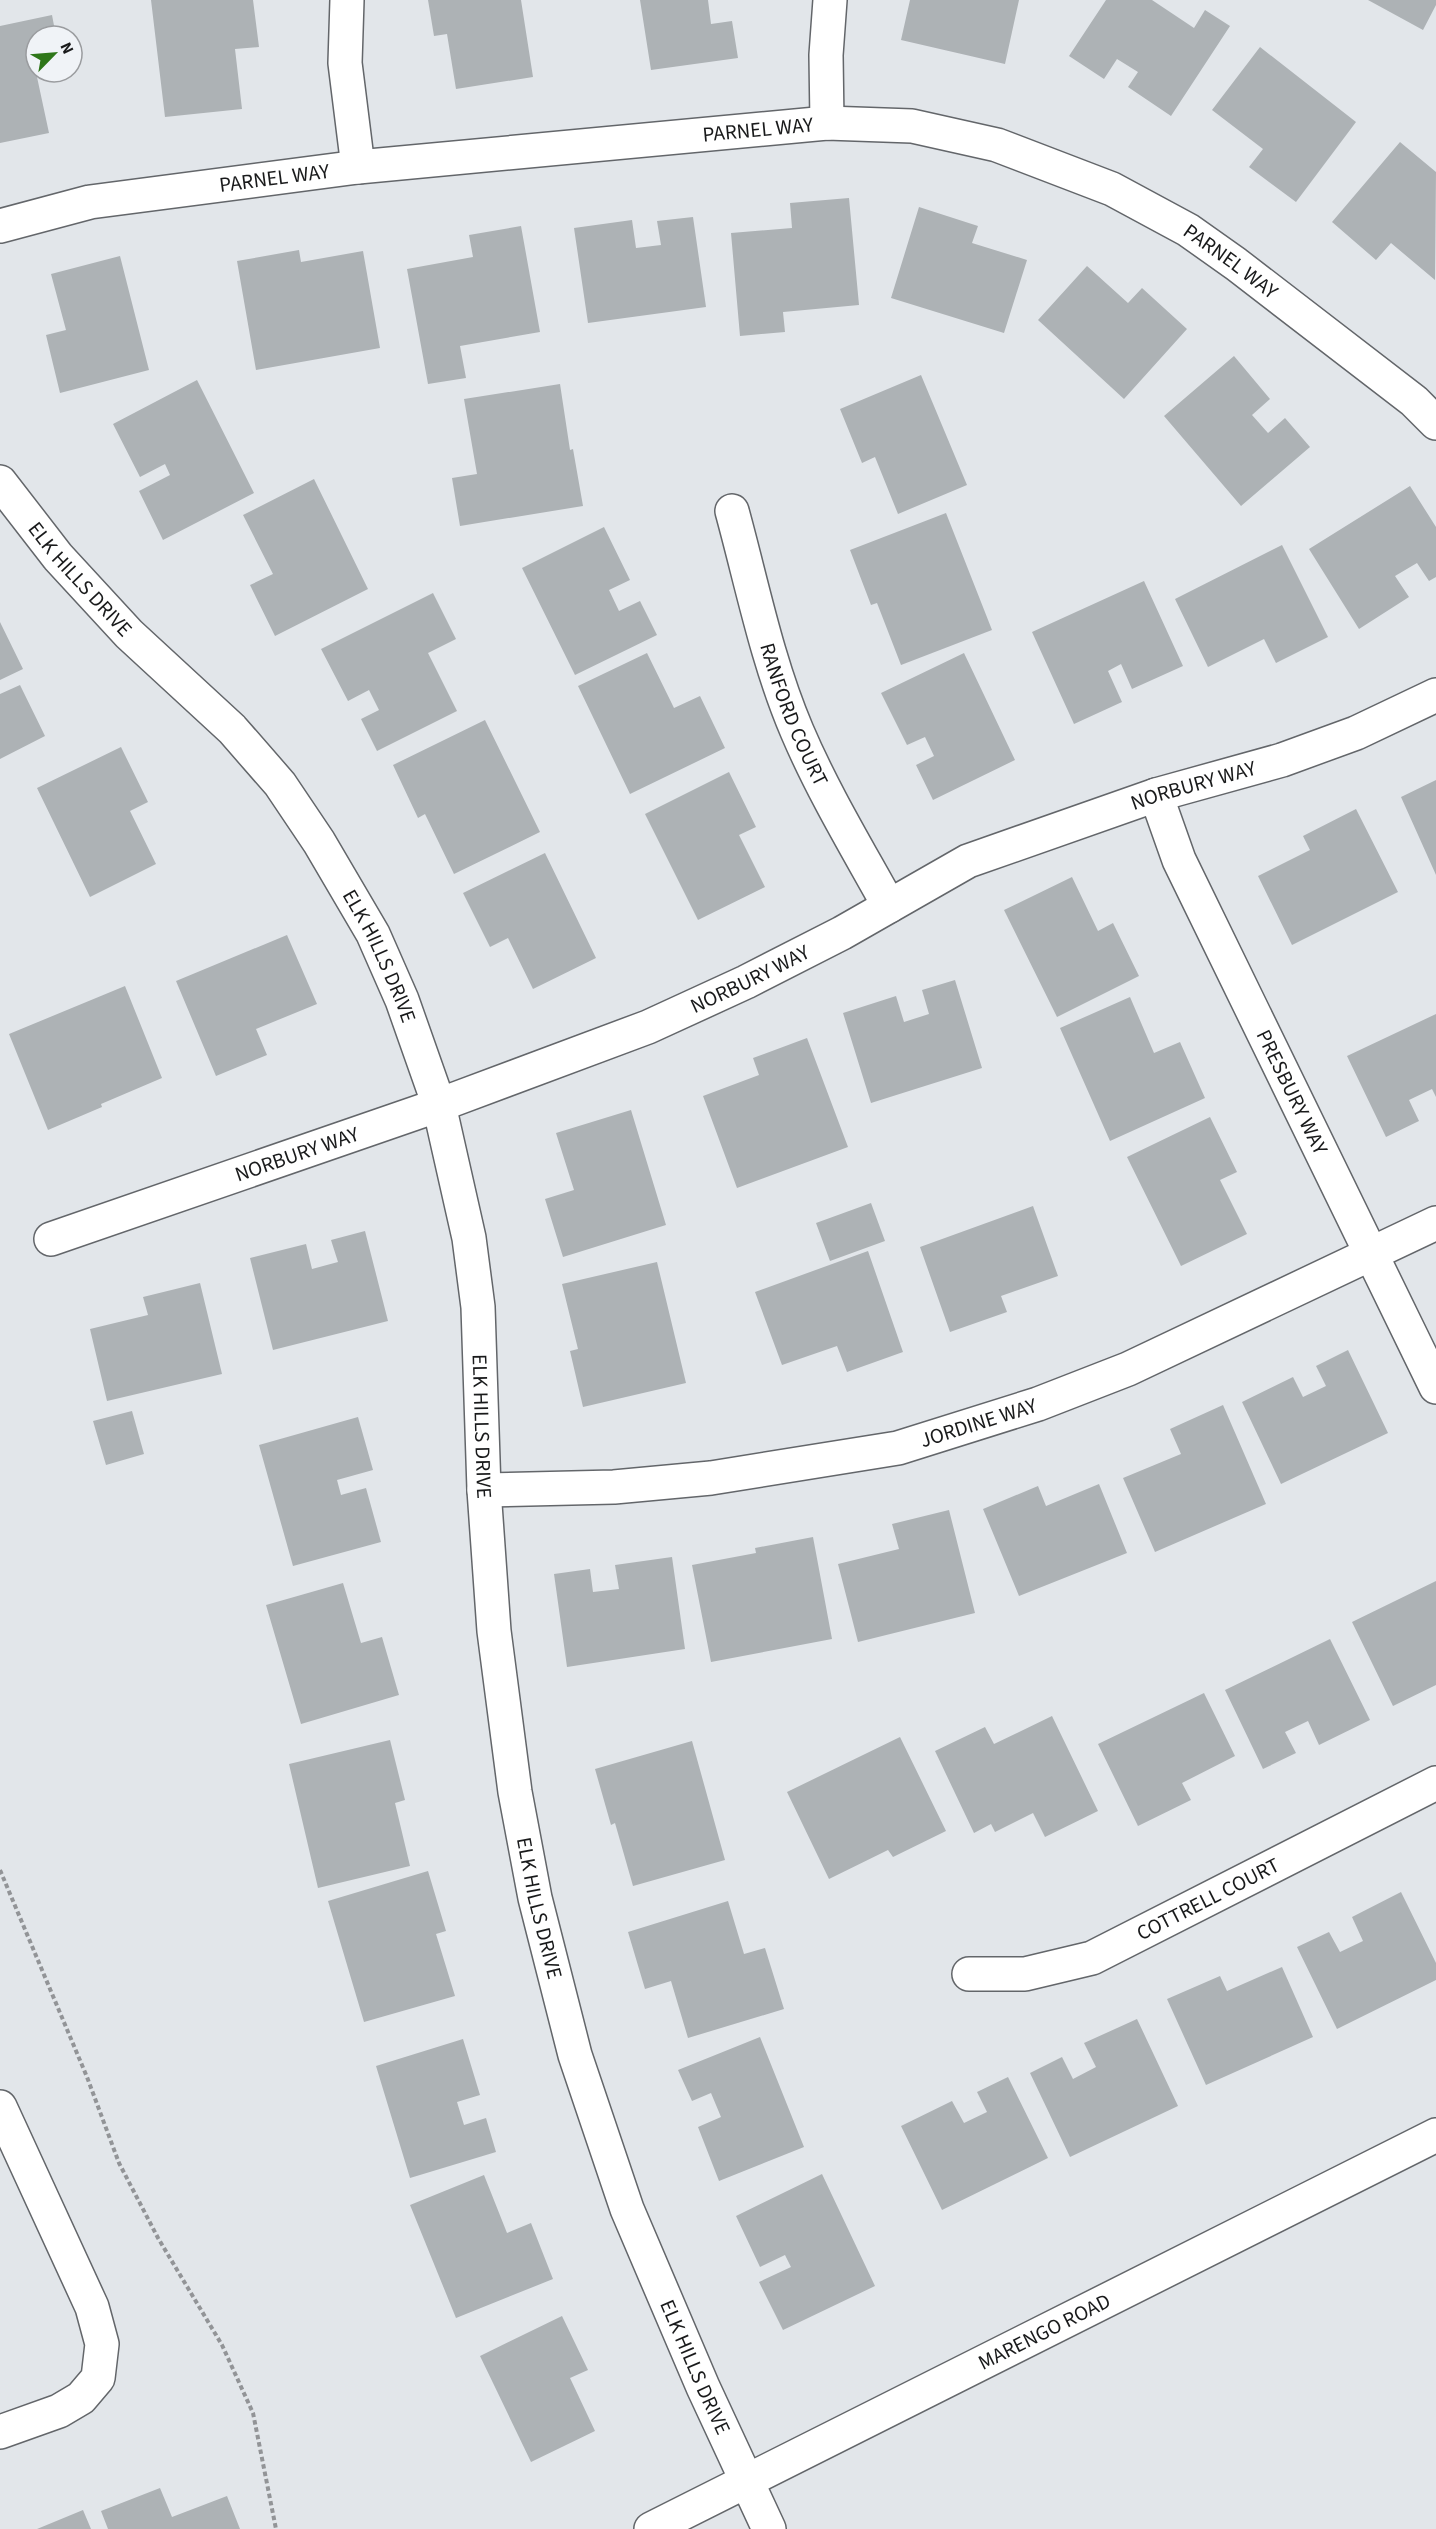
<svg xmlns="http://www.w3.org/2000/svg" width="1436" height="2529" viewBox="0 0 1436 2529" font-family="'Source Sans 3',sans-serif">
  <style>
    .building { fill: #adb2b5 }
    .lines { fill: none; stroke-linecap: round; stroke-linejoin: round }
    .minor-casing { stroke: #63666a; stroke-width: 36 }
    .path { stroke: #929497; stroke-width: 4; stroke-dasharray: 4.5 3; stroke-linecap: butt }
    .minor { stroke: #fff; stroke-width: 33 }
    .labels { text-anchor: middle; stroke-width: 6; stroke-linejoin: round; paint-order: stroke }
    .street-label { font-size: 21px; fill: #191a1b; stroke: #f0f3f7 }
  </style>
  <rect width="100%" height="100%" fill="#e2e6ea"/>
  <!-- building -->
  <path class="building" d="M151,0H253L259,47L235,49L242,109L165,117Z
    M428,0H521L533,77L456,89L447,34L434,36Z
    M640,0H708L711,24L732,21L738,58L651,70Z
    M910,0H1019L1005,64L901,40Z
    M1106,0H1152L1194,28L1205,10L1230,26L1171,116L1128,87L1138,72L1117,59L1104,79L1069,56Z
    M1368,0H1436V5L1423,30Z
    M52,15L56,36H36V72H58L37,77L49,133L0,143V26Z
    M1260,47L1356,122L1296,202L1249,167L1263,149L1212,110Z
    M1400,142L1436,172L1435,280L1391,243L1376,260L1332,222Z
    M849,198L859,305L783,312L785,332L740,336L731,233L792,228L790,203Z
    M919,207L978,226L972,243L1027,260L1004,333L891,298Z
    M693,217L706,307L588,323L574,228L632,220L636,248L661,245L657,221Z
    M521,226L540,332L460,346L466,378L428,384L407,269L473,257L469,235Z
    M299,250L301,262L363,251L380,348L256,370L237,261Z
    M120,256L149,370L60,393L46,335L66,330L51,274Z
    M1087,266L1128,303L1142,288L1187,329L1124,399L1038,320Z
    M1234,356L1270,399L1252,415L1268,433L1285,418L1310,447L1241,506L1164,416Z
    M921,375L967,485L898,514L875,457L862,463L840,409Z
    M197,380L254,493L163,540L139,491L170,475L165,464L140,477L113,424Z
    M560,384L570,450L573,449L583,506L460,526L452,478L477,474L464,399Z
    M314,479L368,589L275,636L250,585L273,574L243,515Z
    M1410,486L1436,527V577L1429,581L1417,563L1395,576L1409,597L1359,629L1309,549Z
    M946,513L992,630L901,665L877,603L871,605L850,550Z
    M604,527L630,580L609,590L619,611L640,601L657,635L575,675L522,568Z
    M1282,545L1328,637L1276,663L1264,639L1208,667L1175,599Z
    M1144,581L1183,666L1132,689L1121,664L1108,671L1122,702L1074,724L1032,632Z
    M433,593L456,639L428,653L457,711L377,751L361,719L379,710L369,690L348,701L321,649Z
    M0,622L23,669L0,680Z
    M647,653L674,708L700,696L725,748L630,794L578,686Z
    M964,653L1015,760L933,800L916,765L934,756L925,737L907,745L881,693Z
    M20,685L45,736L0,759V694Z
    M485,720L540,832L454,874L425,814L418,818L393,765Z
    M121,747L148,802L130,811L156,864L90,897L37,788Z
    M729,772L756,827L739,835L765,887L698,920L645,814Z
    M1436,780V875L1401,797Z
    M1356,809L1398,892L1292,945L1258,876L1310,850L1303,836Z
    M545,853L596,958L533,989L508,938L490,947L463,893Z
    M1072,877L1098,931L1113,923L1139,976L1057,1017L1004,910Z
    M287,935L317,1004L256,1029L267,1055L216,1076L176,981Z
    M955,980L982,1068L871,1103L843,1013L896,996L904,1022L929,1014L922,990Z
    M125,986L162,1078L101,1104L102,1107L48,1130L9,1034Z
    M1130,997L1154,1053L1180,1042L1205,1098L1110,1141L1060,1028Z
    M1436,1014V1097L1432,1089L1409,1100L1419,1121L1386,1137L1347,1056Z
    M807,1038L848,1147L737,1188L703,1096L759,1075L753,1058Z
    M631,1110L666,1225L563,1257L545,1199L574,1190L556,1133Z
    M1210,1117L1237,1172L1220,1180L1247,1234L1181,1266L1127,1157Z
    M871,1203L885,1241L830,1261L816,1223Z
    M1033,1206L1058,1276L1001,1296L1007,1312L950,1332L920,1247Z
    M365,1231L388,1321L273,1350L250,1258L306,1244L312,1269L338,1262L331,1240Z
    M868,1251L903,1352L847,1372L837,1346L782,1365L755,1292Z
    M657,1262L686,1383L583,1407L570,1351L578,1349L562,1284Z
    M200,1283L222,1374L107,1401L90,1329L148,1315L143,1297Z
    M1348,1350L1388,1433L1281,1484L1242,1402L1293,1377L1303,1397L1326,1386L1316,1366Z
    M1223,1405L1266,1504L1155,1552L1123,1478L1181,1454L1170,1429Z
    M132,1411L144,1454L106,1465L93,1421Z
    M358,1417L373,1470L337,1480L341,1495L366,1488L381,1542L293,1566L259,1445Z
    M1099,1484L1127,1553L1019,1596L983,1509L1038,1486L1046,1506Z
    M949,1510L975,1613L858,1642L838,1564L899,1549L892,1524Z
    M813,1537L832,1639L711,1662L692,1565L756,1553L755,1548Z
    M672,1557L685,1649L567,1667L554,1574L590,1569L593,1592L619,1589L615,1565Z
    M1436,1581V1685L1393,1706L1352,1622Z
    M343,1583L361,1643L382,1637L399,1695L301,1724L266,1605Z
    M1330,1639L1370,1720L1319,1745L1308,1721L1285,1732L1296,1753L1263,1769L1225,1690Z
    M1204,1693L1235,1756L1182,1783L1191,1800L1138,1826L1098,1744Z
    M1052,1716L1098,1811L1045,1837L1033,1813L995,1832L991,1824L974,1833L935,1751L985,1727L994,1744Z
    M900,1737L946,1831L893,1857L888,1850L829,1879L787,1792Z
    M390,1740L405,1800L395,1803L410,1866L318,1888L289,1764Z
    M692,1741L725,1860L633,1886L615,1823L611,1825L595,1769Z
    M428,1871L446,1931L436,1934L455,1996L364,2022L328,1901Z
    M1401,1892L1436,1963V1980L1337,2029L1297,1947L1329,1932L1340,1952L1363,1941L1352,1917Z
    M728,1901L744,1954L765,1948L784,2009L688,2038L671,1981L645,1989L628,1932Z
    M1282,1967L1313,2037L1206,2085L1167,1999L1220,1976L1227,1991Z
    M1137,2019L1178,2106L1070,2157L1030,2073L1062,2057L1073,2079L1096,2067L1084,2043Z
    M760,2037L804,2147L719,2181L698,2127L721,2117L711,2093L692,2101L678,2070Z
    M463,2039L480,2095L457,2102L464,2125L486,2118L496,2152L410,2178L376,2066Z
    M1008,2077L1048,2158L942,2210L901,2126L952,2101L964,2123L987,2112L977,2092Z
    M822,2174L875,2286L783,2330L759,2282L791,2267L785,2255L760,2267L736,2216Z
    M484,2175L507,2233L531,2223L553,2279L456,2318L410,2205Z
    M562,2316L588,2370L570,2378L595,2431L531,2462L480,2356Z
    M160,2488L172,2517L227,2496L240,2529H108L101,2511Z
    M83,2510L91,2529H37Z"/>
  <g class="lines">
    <!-- minor casing -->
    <g class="minor-casing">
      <g id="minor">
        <path d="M347,0L345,63L358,167"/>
        <path d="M827,123L826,55L830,0"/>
        <path id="s1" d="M0,226L90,202L358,167L827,123L912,126L997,145L1112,189L1188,230L1236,264L1414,401L1436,423"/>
        <path id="s2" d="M0,482L58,557L129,634L232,729L280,784L319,842L373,934L402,1000L439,1105L469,1238L478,1307L484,1490L494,1631L515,1792L535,1898L575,2055L627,2209L703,2387L769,2529"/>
        <path id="s3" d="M732,511C752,584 767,661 797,731C823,792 857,848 889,906"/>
        <path id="s4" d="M1156,795L1179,860L1436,1387"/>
        <path id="s5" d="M51,1239L439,1105L648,1027L746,982L842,933L968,861L1156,795L1282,760L1356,733L1436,695"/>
        <path id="s6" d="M484,1490L614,1487L711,1478L898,1448L1038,1404L1128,1369L1436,1223"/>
        <path id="s7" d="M969,1974H1025L1092,1958L1436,1783"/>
        <path d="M0,2107L92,2307L102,2344L98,2378L81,2398L59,2411L0,2432"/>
        <path id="s8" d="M651,2529L1436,2135"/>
      </g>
    </g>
    <!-- path -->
    <path class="path" d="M0,1870L87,2077L119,2163L158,2238L222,2345L253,2413L276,2529"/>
    <!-- minor -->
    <use href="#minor" class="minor"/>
  </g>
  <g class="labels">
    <!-- street labels -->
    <g class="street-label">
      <text dy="7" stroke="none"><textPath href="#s1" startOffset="765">PARNEL WAY</textPath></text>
      <text dy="7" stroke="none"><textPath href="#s1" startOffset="279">PARNEL WAY</textPath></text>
      <text dy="7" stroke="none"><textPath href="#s1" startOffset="1269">PARNEL WAY</textPath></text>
      <text dy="7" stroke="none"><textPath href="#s2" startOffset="126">ELK HILLS DRIVE</textPath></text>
      <text dy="7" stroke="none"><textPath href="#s3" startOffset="213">RANFORD COURT</textPath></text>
      <text dy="7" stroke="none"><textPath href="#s5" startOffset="1232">NORBURY WAY</textPath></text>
      <text dy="7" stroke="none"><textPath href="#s2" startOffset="612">ELK HILLS DRIVE</textPath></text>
      <text dy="7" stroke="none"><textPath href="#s5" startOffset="746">NORBURY WAY</textPath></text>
      <text dy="7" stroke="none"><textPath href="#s4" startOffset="327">PRESBURY WAY</textPath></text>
      <text dy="7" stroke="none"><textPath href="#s5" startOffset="260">NORBURY WAY</textPath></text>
      <text dy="7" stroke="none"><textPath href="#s6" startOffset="501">JORDINE WAY</textPath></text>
      <text dy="7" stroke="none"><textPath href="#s2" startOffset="1098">ELK HILLS DRIVE</textPath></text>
      <text dy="7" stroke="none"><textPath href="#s7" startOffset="255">COTTRELL COURT</textPath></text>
      <text dy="7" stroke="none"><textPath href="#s2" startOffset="1584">ELK HILLS DRIVE</textPath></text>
      <text dy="7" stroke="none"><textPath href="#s8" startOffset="440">MARENGO ROAD</textPath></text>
      <text dy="7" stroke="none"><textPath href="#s2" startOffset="2070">ELK HILLS DRIVE</textPath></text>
    </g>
  </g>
  <!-- north arrow -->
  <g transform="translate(54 54) rotate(65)"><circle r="28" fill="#f0f3f7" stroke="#9a9c9f" stroke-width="1.5"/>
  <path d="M0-4.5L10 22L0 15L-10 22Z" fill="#2e7619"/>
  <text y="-9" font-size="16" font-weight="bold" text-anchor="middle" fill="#191a1b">N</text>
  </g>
</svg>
